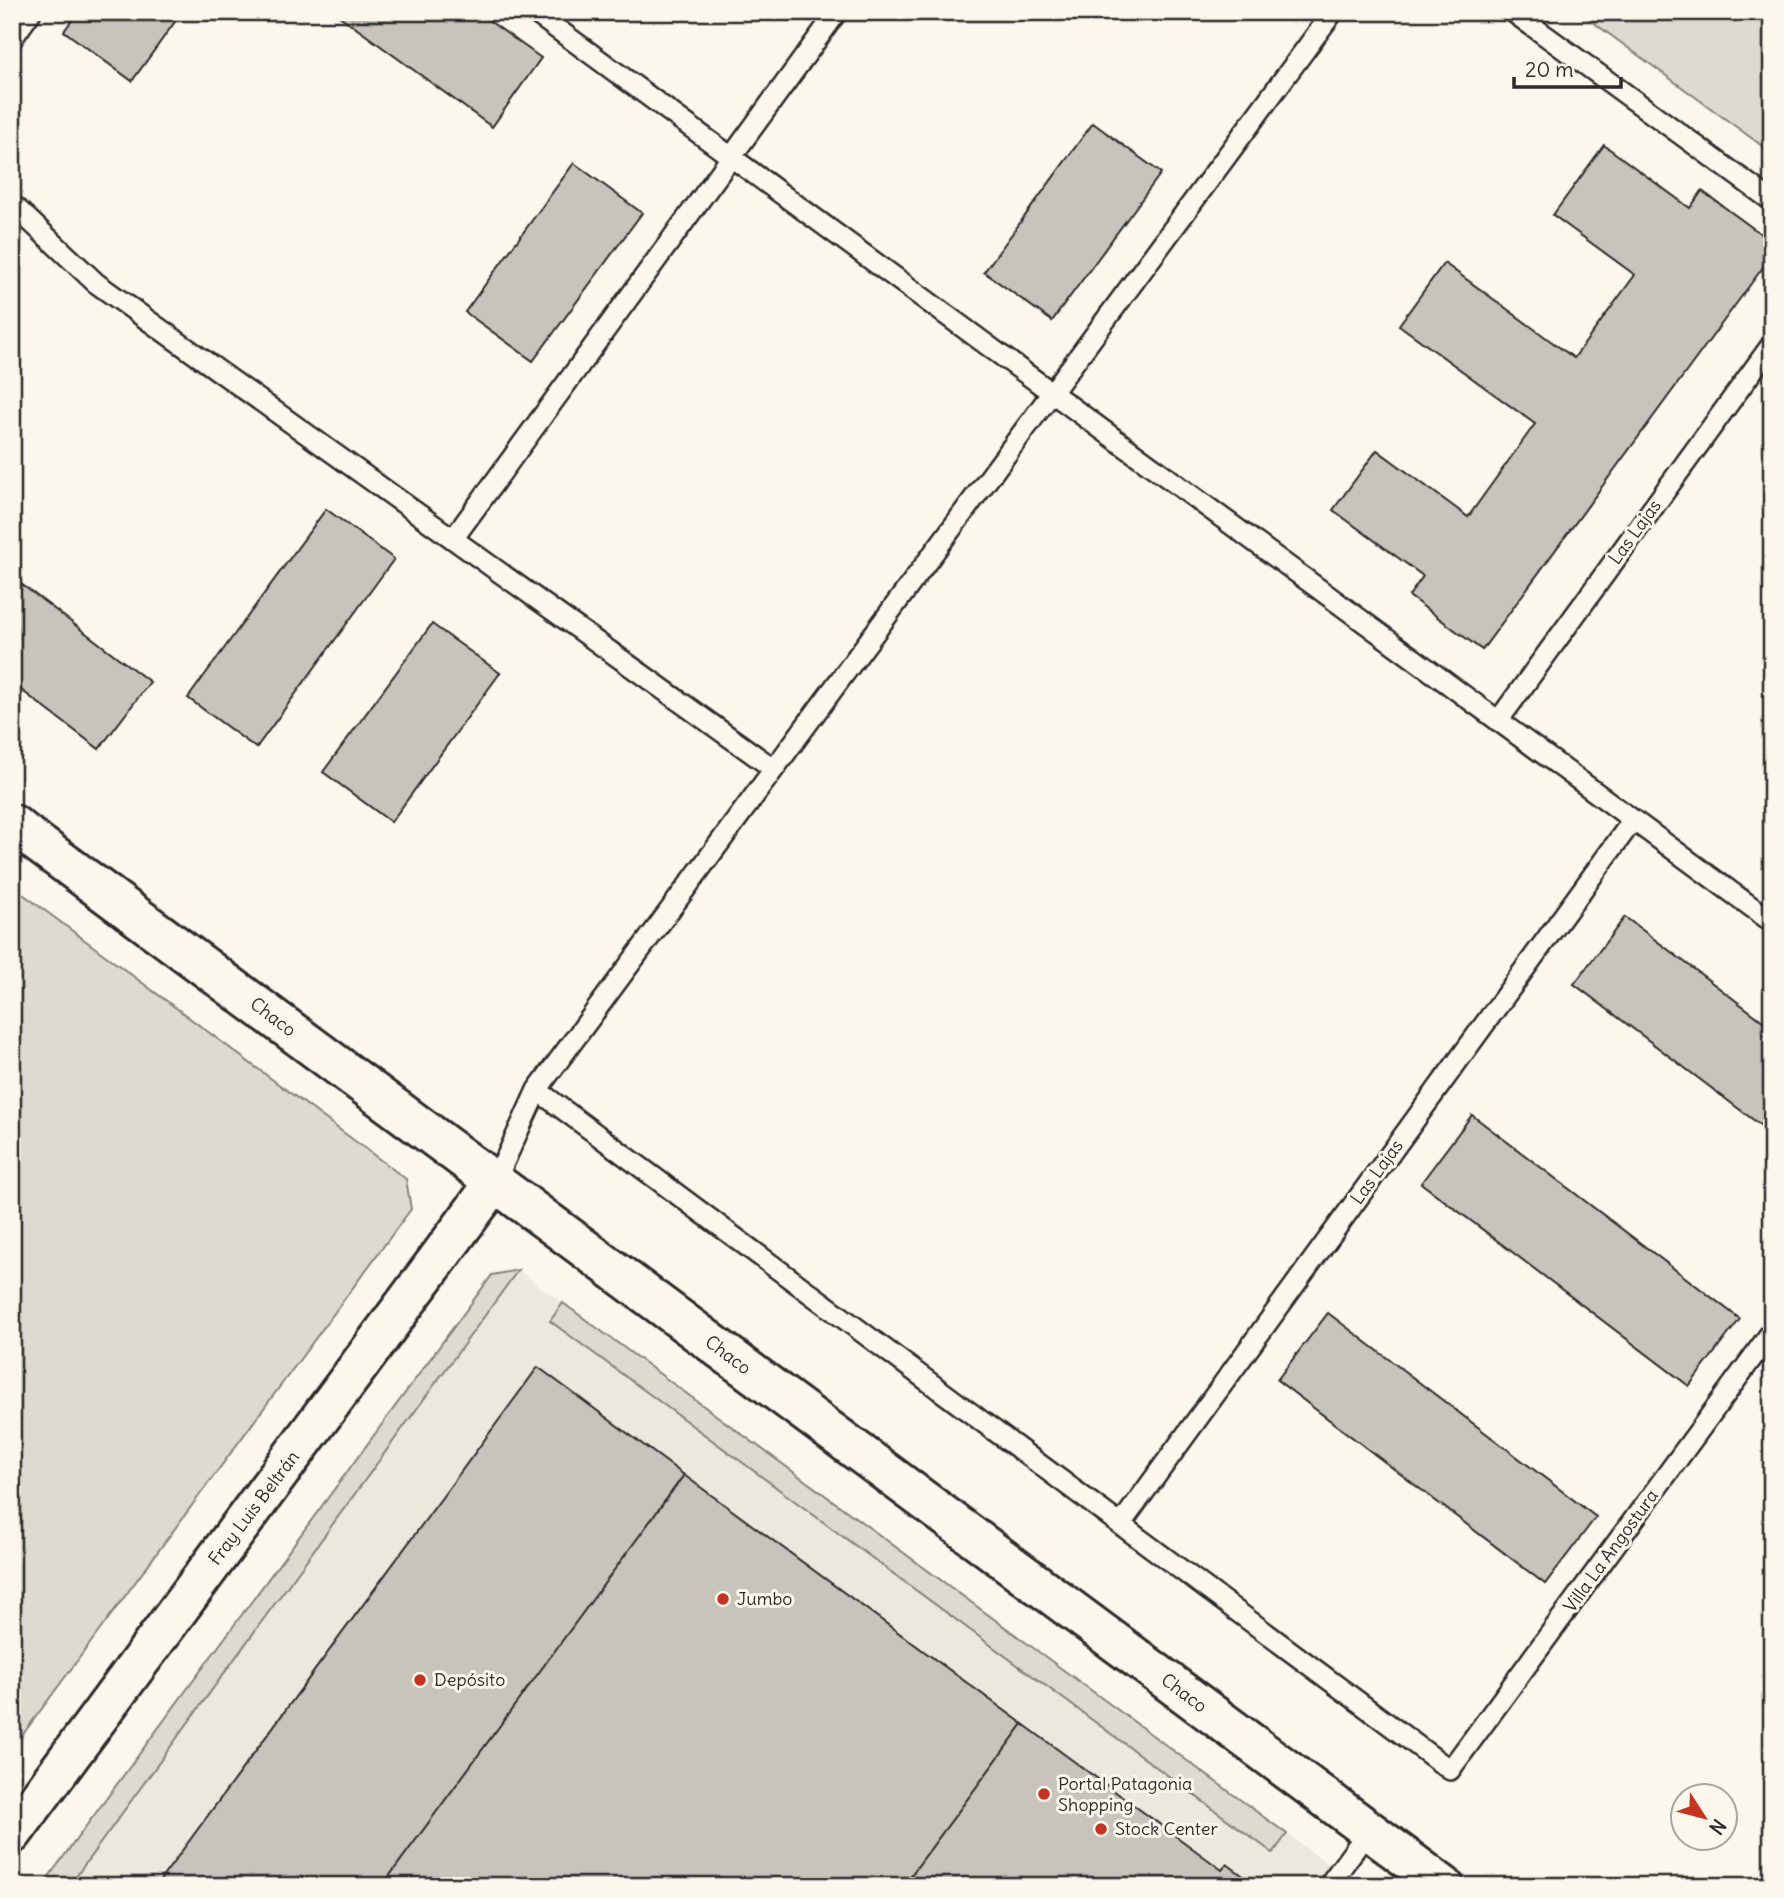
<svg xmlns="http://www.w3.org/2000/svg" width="1784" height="1898" viewBox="0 0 1784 1898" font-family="Delius,sans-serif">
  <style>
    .built { fill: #ebe8de }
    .green { fill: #dddad0; stroke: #84827e; stroke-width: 2 }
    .building { fill: #c7c4bc; stroke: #2b2b2b; stroke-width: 2 }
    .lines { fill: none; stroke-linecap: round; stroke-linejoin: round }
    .service-casing { stroke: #2b2b2b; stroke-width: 24 }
    .tertiary-casing { stroke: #2b2b2b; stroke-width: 44 }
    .service { stroke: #fbf7ec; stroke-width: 19 }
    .tertiary { stroke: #fbf7ec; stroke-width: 38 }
    .poi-dot { fill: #c8321e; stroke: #fbf7ec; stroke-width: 2.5 }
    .labels { text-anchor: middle; stroke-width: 6; stroke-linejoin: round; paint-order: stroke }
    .street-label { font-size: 18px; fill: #2b2b2b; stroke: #fbf7ec }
    .poi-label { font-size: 18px; fill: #2b2b2b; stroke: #fbf7ec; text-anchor: start }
  </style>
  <rect width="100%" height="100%" fill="#fbf7ec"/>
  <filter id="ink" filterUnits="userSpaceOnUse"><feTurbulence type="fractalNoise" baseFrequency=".0143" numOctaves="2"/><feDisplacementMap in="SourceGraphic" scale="14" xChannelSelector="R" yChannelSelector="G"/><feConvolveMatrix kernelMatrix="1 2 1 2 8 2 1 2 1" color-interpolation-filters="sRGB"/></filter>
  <g filter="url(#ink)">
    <!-- built -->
    <path class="built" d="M518,1270L1287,1834L1358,1886H42L492,1275Z"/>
    <!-- green -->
    <path class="green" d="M1579,12H1772V153Z
      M12,886L406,1179L411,1209L12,1749Z
      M518,1270L69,1886H42L492,1275Z
      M563,1303L1287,1834L1273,1853L550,1321Z"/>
    <!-- building -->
    <path class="building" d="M78,12H182L132,81L64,31Z
      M334,12H477L541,58L492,127Z
      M1093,123L1161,173L1052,321L984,272Z
      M1604,145L1690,208L1702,191L1772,242V255L1482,650L1409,596L1423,576L1333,510L1377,450L1468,517L1535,424L1399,325L1444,263L1574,358L1635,275L1553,215Z
      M574,163L642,213L533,361L465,312Z
      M326,509L394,559L256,748L188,698Z
      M12,577L150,682L99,749L12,683Z
      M432,624L500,673L391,822L323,772Z
      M1625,917L1772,1028V1134L1574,984Z
      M1472,1115L1740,1319L1689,1386L1421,1183Z
      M1328,1313L1596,1517L1545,1584L1277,1380Z
      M538,1367L684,1475L382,1886H156Z
      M684,1475L1023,1724L903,1886H382Z
      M1023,1724L1222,1870L1227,1864L1257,1886H903Z"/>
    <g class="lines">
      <!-- service casing -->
      <g class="service-casing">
        <path id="service" d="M534,12L1772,922
          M1513,12L1772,201
          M12,39L31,12
          M12,204L96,283L774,769
          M453,539L837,12
          M1498,721L1772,344
          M537,1090L1450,1770L1772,1331
          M495,1182L537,1090L1333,12
          M1121,1524L1633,820
          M1328,1886L1369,1830"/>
      </g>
      <!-- tertiary casing -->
      <g class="tertiary-casing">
        <path id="tertiary" d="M12,824L1444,1886
          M12,1834L495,1182"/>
      </g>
      <!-- service -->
      <use href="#service" class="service"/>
      <!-- tertiary -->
      <use href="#tertiary" class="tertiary"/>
    </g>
  </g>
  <!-- markers -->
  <g class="poi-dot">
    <circle cx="723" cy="1599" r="7"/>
    <circle cx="420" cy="1680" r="7"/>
    <circle cx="1044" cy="1794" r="7"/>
    <circle cx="1101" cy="1829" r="7"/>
  </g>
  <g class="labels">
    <!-- street labels -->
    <g class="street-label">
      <text transform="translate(1635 532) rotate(-54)" y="6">Las Lajas</text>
      <text transform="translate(273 1017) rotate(37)" y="6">Chaco</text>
      <text transform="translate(1377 1172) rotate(-54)" y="6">Las Lajas</text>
      <text transform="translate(728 1355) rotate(37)" y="6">Chaco</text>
      <text transform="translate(254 1508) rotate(-53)" y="6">Fray Luis Beltrán</text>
      <text transform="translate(1611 1551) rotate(-54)" y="6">Villa La Angostura</text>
      <text transform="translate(1184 1693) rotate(37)" y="6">Chaco</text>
    </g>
    <!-- poi labels -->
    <g class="poi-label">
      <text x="737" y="1605">Jumbo</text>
      <text x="434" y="1686">Depósito</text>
      <text x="1058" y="1790">Portal Patagonia<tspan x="1058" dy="21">Shopping</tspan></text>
      <text x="1115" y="1835">Stock Center</text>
    </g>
  </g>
  <!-- margin -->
  <rect width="1784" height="1898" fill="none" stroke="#fbf7ec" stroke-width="42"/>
  <rect x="21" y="21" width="1742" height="1856" fill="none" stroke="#2b2b2b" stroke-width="2.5" filter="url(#ink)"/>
  <!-- north arrow -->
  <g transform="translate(1704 1817) rotate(126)"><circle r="33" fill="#fbf7ec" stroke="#a8a59f" stroke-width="2"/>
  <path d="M0-5L12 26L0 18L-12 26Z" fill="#c8321e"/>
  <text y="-10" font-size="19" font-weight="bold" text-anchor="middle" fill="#2b2b2b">N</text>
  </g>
  <!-- scale -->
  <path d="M1514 77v10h107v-10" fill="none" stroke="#2b2b2b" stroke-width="3.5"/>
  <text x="1525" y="77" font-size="21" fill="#2b2b2b" stroke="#fbf7ec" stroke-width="5" paint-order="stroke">20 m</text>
</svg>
